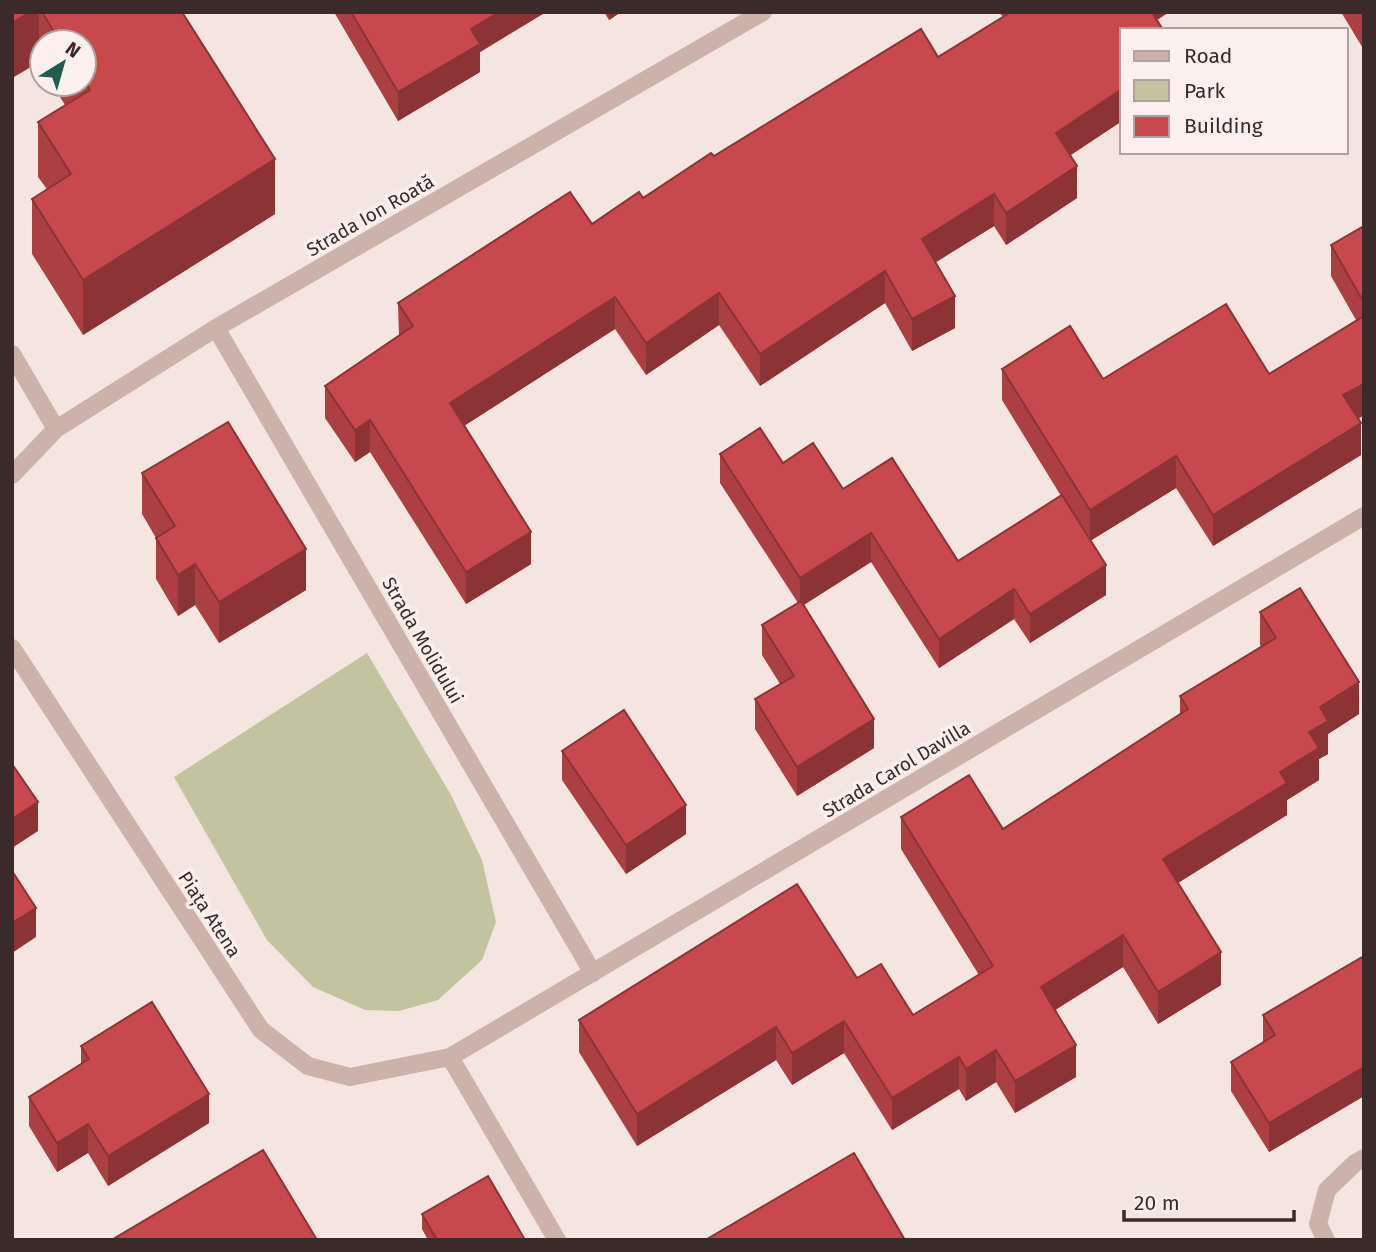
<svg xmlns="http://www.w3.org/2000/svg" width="1376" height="1252" viewBox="0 0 1376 1252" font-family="'Fira Sans',sans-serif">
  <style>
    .green { fill: #c1c49f }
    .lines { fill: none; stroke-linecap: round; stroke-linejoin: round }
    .street { stroke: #cdb1ab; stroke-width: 18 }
    .wall { fill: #ac3f42 }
    .shaded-wall { fill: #8c3336 }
    .building { fill: #c8494d; stroke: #8c3336; stroke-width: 2 }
    .labels { text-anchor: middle; stroke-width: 7; stroke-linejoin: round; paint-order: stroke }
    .street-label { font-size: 19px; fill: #3a2b2a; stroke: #fbf0ed }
  </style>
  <rect width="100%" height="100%" fill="#f4e5e0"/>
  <!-- green -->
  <path class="green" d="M367,653L451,795L482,860L496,922L482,960L438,1000L399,1011L365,1010L313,987L267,940L174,777Z"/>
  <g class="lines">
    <!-- street -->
    <path class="street" d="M216,328L593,973
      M12,354L56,429
      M12,475L56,429L216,328L763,12
      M12,648L261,1030L308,1066L350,1077L450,1057L1364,516
      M450,1057L557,1240
      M1326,1240L1318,1224L1327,1190L1355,1163L1364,1158"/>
  </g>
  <!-- wall -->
  <path class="wall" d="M12,12H182L275,214L83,335L32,254V199L47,189L38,177V122L65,105L52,84H84V42H42V68L39,62L12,78Z
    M334,12H546L480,52V72L398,121Z
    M604,12H621L609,20Z
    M999,12H1169L1157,20L1122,30V121L1070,155L1077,198L1006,245L994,226L935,262L955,328L912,351L885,303L760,386L719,325L646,375L615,329L465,425L531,564L466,604L370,452L355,462L325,418V386L399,336L398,303L592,224L643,198L714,156L938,57L1003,17Z
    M1341,12H1364V50Z
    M1364,226V415L1358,419L1361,455L1213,546L1176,488L1090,541L1106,595L1030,643L1014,619L939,668L871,562L804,605L874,748L797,796L755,729V699L780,684L762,655V625L798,603L720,483V454L783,463L843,489L958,561L1061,496L1002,400V369L1103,379L1269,374L1356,320L1331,276V245Z
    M142,473L306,590L219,643L195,605L178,616L156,579V538L142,514Z
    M1260,612L1359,714L1328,734V754L1319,759V780L1287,800V815L1178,883L1221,985L1158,1024L1123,967L1055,1010L1076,1077L1015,1113L996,1082L966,1101L959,1089L892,1130L844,1053L792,1085L776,1060L637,1146L579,1052V1020L857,978L913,1015L979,975L901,849V817L1003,829L1180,715V696L1261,646L1260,645Z
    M562,751L686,834L626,874L562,780Z
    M1364,956V1096L1269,1152L1231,1091V1062L1263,1043V1015Z
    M81,1046L209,1123L108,1186L88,1153L57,1172L29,1126V1097L81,1065Z
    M422,1214L525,1240H428L422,1229Z"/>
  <!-- shaded-wall -->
  <path class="shaded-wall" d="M30,12H39V62L12,78V23Z
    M499,12H546L480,52V72L398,121V92L471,29Z
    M609,12H621L609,20Z
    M1143,12H1169L1143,29Z
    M1122,89V121L1056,165V133Z
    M275,159V214L83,335V280Z
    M1077,166V198L1006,245V213Z
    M994,194V226L922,271V239Z
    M885,271V303L760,386V354Z
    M719,293V325L646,375V343Z
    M955,296V328L912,351V319Z
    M615,297V329L450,435V403Z
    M1364,384V415L1343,427V395Z
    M370,420V452L355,462V430Z
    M1361,423V455L1213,546V515Z
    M1176,456V488L1090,541V510Z
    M531,532V564L466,604V572Z
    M871,533V562L800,607V578Z
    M306,549V590L219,643V602Z
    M195,564V605L178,616V575Z
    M1106,565V595L1030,643V614Z
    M1014,589V619L939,668V639Z
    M1359,682V714L1328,734V754L1319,759V780L1287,800V815L1163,892V859L1280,772L1309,732L1320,707Z
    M874,719V748L797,796V767Z
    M38,802V831L12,848V819Z
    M686,805V834L626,874V845Z
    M36,908V937L12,953V923Z
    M1123,935V967L1041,1019V987Z
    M1221,952V985L1158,1024V992Z
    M844,1021V1053L792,1085V1053Z
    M776,1027V1060L637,1146V1114Z
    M1076,1045V1077L1015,1113V1081Z
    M996,1050V1082L966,1101V1069Z
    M959,1057V1089L892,1130V1098Z
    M1364,1067V1096L1269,1152V1123Z
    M209,1094V1123L108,1186V1156Z
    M88,1124V1153L57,1172V1143Z"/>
  <!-- building -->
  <path class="building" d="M12,12H30L12,23Z
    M42,12H182L275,159L83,280L32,199L71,174L38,122L90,90L84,80V42H60Z
    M351,12H499L471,29L480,44L398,92Z
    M1011,12H1152L1163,30H1122V89L1056,133L1077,166L1006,213L994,194L922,239L955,296L912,319L885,271L760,354L719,293L646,343L615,297L450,403L531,532L466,572L370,420L355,430L325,386L413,326L398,303L570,192L592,224L639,192L643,198L711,153L714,156L921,29L938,57Z
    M1364,226V303L1331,245Z
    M1226,304L1269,374L1364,316V384L1343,395L1361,423L1213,515L1176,456L1090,510L1002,369L1070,326L1103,379Z
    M228,422L306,549L219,602L195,564L178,575L156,538L175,526L142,473Z
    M760,428L783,463L813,443L843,489L892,458L958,561L1062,495L1106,565L1030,614L1014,589L939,639L871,533L800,578L720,454Z
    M1300,588L1359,682L1320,707L1328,721L1309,732L1319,748L1280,772L1287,783L1163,859L1221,952L1158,992L1123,935L1041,987L1076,1045L1015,1081L996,1050L966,1069L959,1057L892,1098L844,1021L792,1053L776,1027L637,1114L579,1020L797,884L857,978L881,964L913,1015L993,966L901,817L969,775L1003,829L1188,709L1180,696L1276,638L1260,612Z
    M801,601L874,719L797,767L755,699L794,676L762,625Z
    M624,710L686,805L626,845L562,751Z
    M12,764L38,802L12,819Z
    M12,871L36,908L12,923Z
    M1364,956V1067L1269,1123L1231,1062L1275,1035L1263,1015Z
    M152,1002L209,1094L108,1156L88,1124L57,1143L29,1097L89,1059L81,1046Z
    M263,1150L317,1240H117L115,1238Z
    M854,1153L905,1240H707V1239Z
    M488,1176L525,1240H437L422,1214Z"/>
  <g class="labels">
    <!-- street labels -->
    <g class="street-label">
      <text transform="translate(370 215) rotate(-30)" y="7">Strada Ion Roată</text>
      <text transform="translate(423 640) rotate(60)" y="7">Strada Molidului</text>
      <text transform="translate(896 769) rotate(-31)" y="7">Strada Carol Davilla</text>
      <text transform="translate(210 914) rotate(57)" y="7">Piața Atena</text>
    </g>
  </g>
  <!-- border -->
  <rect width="1376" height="1252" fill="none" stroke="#3a2b2a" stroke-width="28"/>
  <!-- legend -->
  <rect x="1120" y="28" width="228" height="126" fill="#fbf0ed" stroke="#aea19f" stroke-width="2"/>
  <rect x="1134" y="51" width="35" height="10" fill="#cdb1ab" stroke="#aea19f" stroke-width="2"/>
  <text x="1184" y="63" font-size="21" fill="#3a2b2a">Road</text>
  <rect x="1134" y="80" width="35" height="21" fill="#c1c49f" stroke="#aea19f" stroke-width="2"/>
  <text x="1184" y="98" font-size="21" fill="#3a2b2a">Park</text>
  <rect x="1134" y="116" width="35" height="21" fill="#c8494d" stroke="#aea19f" stroke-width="2"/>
  <text x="1184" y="133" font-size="21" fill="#3a2b2a">Building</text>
  <!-- north arrow -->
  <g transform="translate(63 63) rotate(37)"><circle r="33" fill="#fbf0ed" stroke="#aea19f" stroke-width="2"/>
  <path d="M0-5L12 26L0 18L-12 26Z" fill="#1e5d50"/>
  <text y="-10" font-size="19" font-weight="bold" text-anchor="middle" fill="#3a2b2a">N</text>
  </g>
  <!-- scale -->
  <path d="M1124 1210v10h170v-10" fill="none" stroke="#3a2b2a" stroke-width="3.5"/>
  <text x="1134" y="1210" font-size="21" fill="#3a2b2a" stroke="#fbf0ed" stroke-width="5" paint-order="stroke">20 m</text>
</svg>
